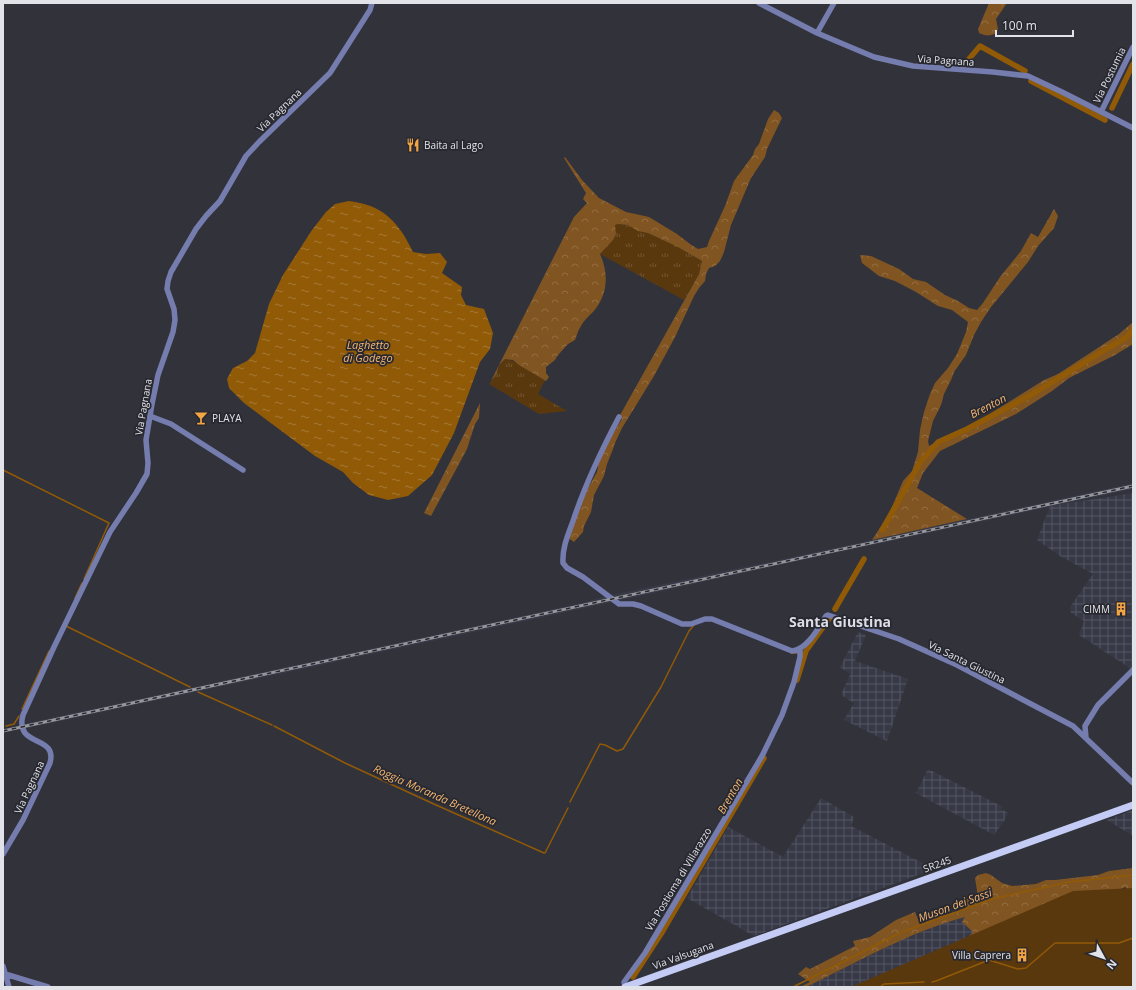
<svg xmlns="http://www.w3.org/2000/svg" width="1136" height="990" viewBox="0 0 1136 990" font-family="'Open Sans',sans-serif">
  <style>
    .built { fill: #373947 }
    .industrial { fill: url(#industrial-grid) }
    .grass { fill: url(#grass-tufts) }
    .forest { fill: url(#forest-crowns) }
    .green { fill: #5a380e }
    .water { fill: url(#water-ripples) }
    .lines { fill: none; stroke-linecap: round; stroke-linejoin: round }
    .stream { stroke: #915a07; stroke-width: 1.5 }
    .canal { stroke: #915a07; stroke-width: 5.5 }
    .minor { stroke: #757cae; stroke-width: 5.5 }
    .major { stroke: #c4cbf4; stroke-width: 7 }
    .rail-casing { stroke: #96979d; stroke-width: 3 }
    .rail { stroke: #272830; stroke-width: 1.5; stroke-dasharray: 4.5; stroke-linecap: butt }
    .labels { text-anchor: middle; stroke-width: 3.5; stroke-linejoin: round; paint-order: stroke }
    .street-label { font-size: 10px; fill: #e2e3e8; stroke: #272830 }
    .poi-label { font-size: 10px; fill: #e2e3e8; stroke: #272830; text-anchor: start }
    .water-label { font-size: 11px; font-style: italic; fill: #f6b772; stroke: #272830 }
    .district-label { font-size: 14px; font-weight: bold; fill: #dddee8; stroke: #272830 }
  </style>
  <defs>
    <pattern id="industrial-grid" width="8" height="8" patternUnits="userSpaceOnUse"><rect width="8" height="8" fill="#373947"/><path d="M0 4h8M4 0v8" fill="none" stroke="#545662"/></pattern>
    <pattern id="grass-tufts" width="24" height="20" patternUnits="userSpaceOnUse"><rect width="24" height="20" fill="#5a380e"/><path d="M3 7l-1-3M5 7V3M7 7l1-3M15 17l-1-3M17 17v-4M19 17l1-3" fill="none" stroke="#715531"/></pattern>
    <pattern id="forest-crowns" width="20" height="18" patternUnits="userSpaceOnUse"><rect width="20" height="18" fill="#815521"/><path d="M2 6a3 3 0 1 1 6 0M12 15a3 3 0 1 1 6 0" fill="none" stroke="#936d41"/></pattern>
    <pattern id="water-ripples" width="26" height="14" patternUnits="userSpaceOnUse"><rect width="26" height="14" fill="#915a07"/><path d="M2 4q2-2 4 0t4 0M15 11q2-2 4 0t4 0" fill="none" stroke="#a57937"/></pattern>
  </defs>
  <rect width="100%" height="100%" fill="#31323a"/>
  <!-- built -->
  <path class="built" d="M1133,483V489L752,571L618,601L611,595L872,540Z
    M605,596L613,602L24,729L23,724L586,602Z"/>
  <!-- industrial -->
  <path class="industrial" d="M1133,493V670L1079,635L1084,621L1071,613L1070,607L1093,574L1060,556L1037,540L1050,506Z
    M858,632L866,635L855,661L908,679L887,741L844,720L854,703L841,695L850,674L840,667Z
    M928,769L1003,807L1001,809L1008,813L1004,821L994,835L916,793Z
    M821,798L854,817L851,826L934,869L754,936L687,898L728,827L783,857Z
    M1133,810V836L1107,820Z
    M966,917L973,932L960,946L877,987H806L897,942L946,922Z"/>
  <!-- grass -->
  <path class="grass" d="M618,224L628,225L638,230L648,233L679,247L702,261L699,274L684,300L600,254L613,240L616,234L614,225Z
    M505,359C520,361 531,374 545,380L538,394L567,411L539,414L489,384L496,375L499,365Z"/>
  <!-- forest -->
  <path class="forest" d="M989,3H1007L996,19L998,29L995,34C989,36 985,36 979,33L978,29Z
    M774,110L779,113L782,118L767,149L765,157L751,178L731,225L724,252L720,261L715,266L709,268L706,274L705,281L699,288L694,296L675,337L654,376L622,428L615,443L613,449L607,464L604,476L594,495L591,512L584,526L583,532L574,542L567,537L583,497L597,472L598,467L597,458L622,419L619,417L699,274L702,261L678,247L648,233L638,231L628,225L618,224L615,225L616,234L613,240L600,254C609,274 608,295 593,312C589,316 584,320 581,326C578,330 577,335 575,340L568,344L558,355L555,360L546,367V373L549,377L546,381L519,365L513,360L505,359L499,365L496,375L491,381L501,361L574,217L587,203L583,199L586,193L564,158L565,157L582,180L599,198L626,212L649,217L677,234L690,244L698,249L707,247L709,241L725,206L729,195L734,181L753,155L755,149L759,144L768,119Z
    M1054,209L1058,216L1054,228L1038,246L1028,262L991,307L981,322L974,335L966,355L954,372L951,380L944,394L941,405L933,421L928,441L929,446L938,441L980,420L1044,380L1058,374L1119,334L1133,322V344L1115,355L1069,378L1052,391L1016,414L940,451L923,473L917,488L967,519L872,540L889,514L903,481L912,471L918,452L920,430L924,412L930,394L935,383L948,368L957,354L966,332L968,322L952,310L938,306L916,292L895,281L879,276L862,263L860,255L871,256L899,269L913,279L926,282L945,295L958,301L969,308L977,310L983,303L1000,277L1021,251L1031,233L1038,237Z
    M480,403L479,418L475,424L467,449L431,516L424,513Z
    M1133,868V891L1128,890L1125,887L1121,889L960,946L973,932L962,922L965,917C909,932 858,962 806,987H800L810,982L798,974L806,967L810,969L855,946L853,941L870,937L896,920L915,912L920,924L943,915L966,909L962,897L971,900H975L978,897L975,878L978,875L986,873L991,875L1002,883L1012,886L1036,884L1046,880H1055L1098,875L1109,871Z"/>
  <!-- green -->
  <path class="green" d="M1133,888V987H851L1073,891Z"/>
  <!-- water -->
  <path class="water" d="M349,201C384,205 399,223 413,252L426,254L440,253L447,262L442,273L462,287L461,295L466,305L484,309L493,333L490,349L480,362L454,433L432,475L408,496L388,500L369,495L353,483L343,472L315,456L244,403L229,388L227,379L233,368L247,361L255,353L269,304L283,275L312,230L326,212L335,204Z"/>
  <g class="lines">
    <!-- stream -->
    <path class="stream" d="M3,470L109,523L84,579
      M75,598L82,583
      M66,626L190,687
      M791,653H802L806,651
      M198,692L272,725
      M22,709L49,651
      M6,726L14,724L19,716
      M274,726L345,763L436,805L544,853H545L568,808
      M570,802L600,744L605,745L617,751L623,749L661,687L689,631L694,625
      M932,982L936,981L989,960L1018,969L1026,968L1055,943H1119L1133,938
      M793,987L902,932L992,899L1069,882L1133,875
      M880,987L884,984L924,982"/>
    <!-- canal -->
    <path class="canal" d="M963,66L980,46L1025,71
      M1031,81L1105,120
      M1112,108L1133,64
      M882,530L921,461L938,442L967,429L1031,395L1103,351L1127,337L1133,330
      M835,609L864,559
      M797,680L806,651L829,619
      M633,977L661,934L764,758"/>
    <!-- minor -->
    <path class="minor" d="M759,3L817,33L874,57L913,66L993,72L1028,76L1062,92L1133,128
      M817,33L834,3
      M1101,112L1133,47
      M150,416L171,424L243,470
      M619,417C601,451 585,485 573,521C568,535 562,548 563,563L567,568L583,577L619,604H633L641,606L682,624H691L705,619H712L792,651C807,650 819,627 826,616L828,615L899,639L957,665L1073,726L1133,783
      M1086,738L1085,726L1098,705L1133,670
      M3,854L23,820L50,763C58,734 14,748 23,715L54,647L110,532L136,493L147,474L148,463L146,440L152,404L158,375L173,332L175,320L174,309L167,289L168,281L171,272L196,229L206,216L220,201L246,156L259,142L330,73L370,10L372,3
      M3,966L9,987
      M5,974L48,987
      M625,987L624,982L645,953L762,756L782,715L794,682L800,657V649"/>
    <!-- major -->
    <path class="major" d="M625,987L1133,805"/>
    <!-- rail casing -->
    <g class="rail-casing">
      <path id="rail" d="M3,731L1133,486"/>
    </g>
    <!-- rail -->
    <use href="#rail" class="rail"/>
  </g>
  <!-- icons -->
  <defs>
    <g id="restaurant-bare" transform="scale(1.08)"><path d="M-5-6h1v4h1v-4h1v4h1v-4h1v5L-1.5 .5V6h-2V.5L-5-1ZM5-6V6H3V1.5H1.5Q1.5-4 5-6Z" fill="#f3a443" stroke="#272830" stroke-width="2.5" paint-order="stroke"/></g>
    <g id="bar-bare" transform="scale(1.08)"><path d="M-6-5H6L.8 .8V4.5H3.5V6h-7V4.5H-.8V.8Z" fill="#f3a443" stroke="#272830" stroke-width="2.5" paint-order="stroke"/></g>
    <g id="building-bare" transform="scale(1.08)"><path d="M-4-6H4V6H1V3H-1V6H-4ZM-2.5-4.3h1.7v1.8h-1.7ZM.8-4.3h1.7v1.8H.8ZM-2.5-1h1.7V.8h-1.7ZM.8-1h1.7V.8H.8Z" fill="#f3a443" stroke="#272830" stroke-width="2.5" paint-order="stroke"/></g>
  </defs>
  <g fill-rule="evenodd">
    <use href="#restaurant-bare" x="413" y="145"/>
    <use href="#bar-bare" x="201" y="418"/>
    <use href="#building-bare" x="1121" y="609"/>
    <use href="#building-bare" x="1022" y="955"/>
  </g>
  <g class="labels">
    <!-- street labels -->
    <g class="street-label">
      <text transform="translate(946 60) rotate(4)" y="4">Via Pagnana</text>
      <text transform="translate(1109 75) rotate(-64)" y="4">Via Postumia</text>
      <text transform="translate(279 110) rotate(-44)" y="4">Via Pagnana</text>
      <text transform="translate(143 407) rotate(-80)" y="4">Via Pagnana</text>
      <text transform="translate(967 662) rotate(26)" y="4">Via Santa Giustina</text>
      <text transform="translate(29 787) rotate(-65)" y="4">Via Pagnana</text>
      <text transform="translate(937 864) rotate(-20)" y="4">SR245</text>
      <text transform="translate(678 879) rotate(-59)" y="4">Via Postioma di Villarazzo</text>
      <text transform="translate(683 955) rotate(-20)" y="4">Via Valsugana</text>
    </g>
    <!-- poi labels -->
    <g class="poi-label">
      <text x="424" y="149">Baita al Lago</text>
      <text x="212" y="422">PLAYA</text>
      <text x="1110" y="613" text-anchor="end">CIMM</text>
      <text x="1011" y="959" text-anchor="end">Villa Caprera</text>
    </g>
    <!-- water labels -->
    <g class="water-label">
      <text x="368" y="349">Laghetto<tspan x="368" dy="13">di Godego</tspan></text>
      <text transform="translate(988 406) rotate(-27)" y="4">Brenton</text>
      <text transform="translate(435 795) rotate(24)" y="4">Roggia Moranda Bretellona</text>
      <text transform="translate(730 796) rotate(-60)" y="4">Brenton</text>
      <text transform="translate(955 905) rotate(-20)" y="4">Muson dei Sassi</text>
    </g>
    <!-- district labels -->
    <g class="district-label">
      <text x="840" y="627">Santa Giustina</text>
    </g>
  </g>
  <!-- border -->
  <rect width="1136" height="990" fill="none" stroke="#e2e3e8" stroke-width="8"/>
  <!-- north arrow -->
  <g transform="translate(1104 958) rotate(130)" stroke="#272830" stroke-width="3" paint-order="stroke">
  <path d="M0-3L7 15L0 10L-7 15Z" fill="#e2e3e8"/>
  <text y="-6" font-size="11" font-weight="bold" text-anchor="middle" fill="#e2e3e8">N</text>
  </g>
  <!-- scale -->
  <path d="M996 30v6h77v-6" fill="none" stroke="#e2e3e8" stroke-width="2"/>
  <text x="1002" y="30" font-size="12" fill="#e2e3e8" stroke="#272830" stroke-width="3" paint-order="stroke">100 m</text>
</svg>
